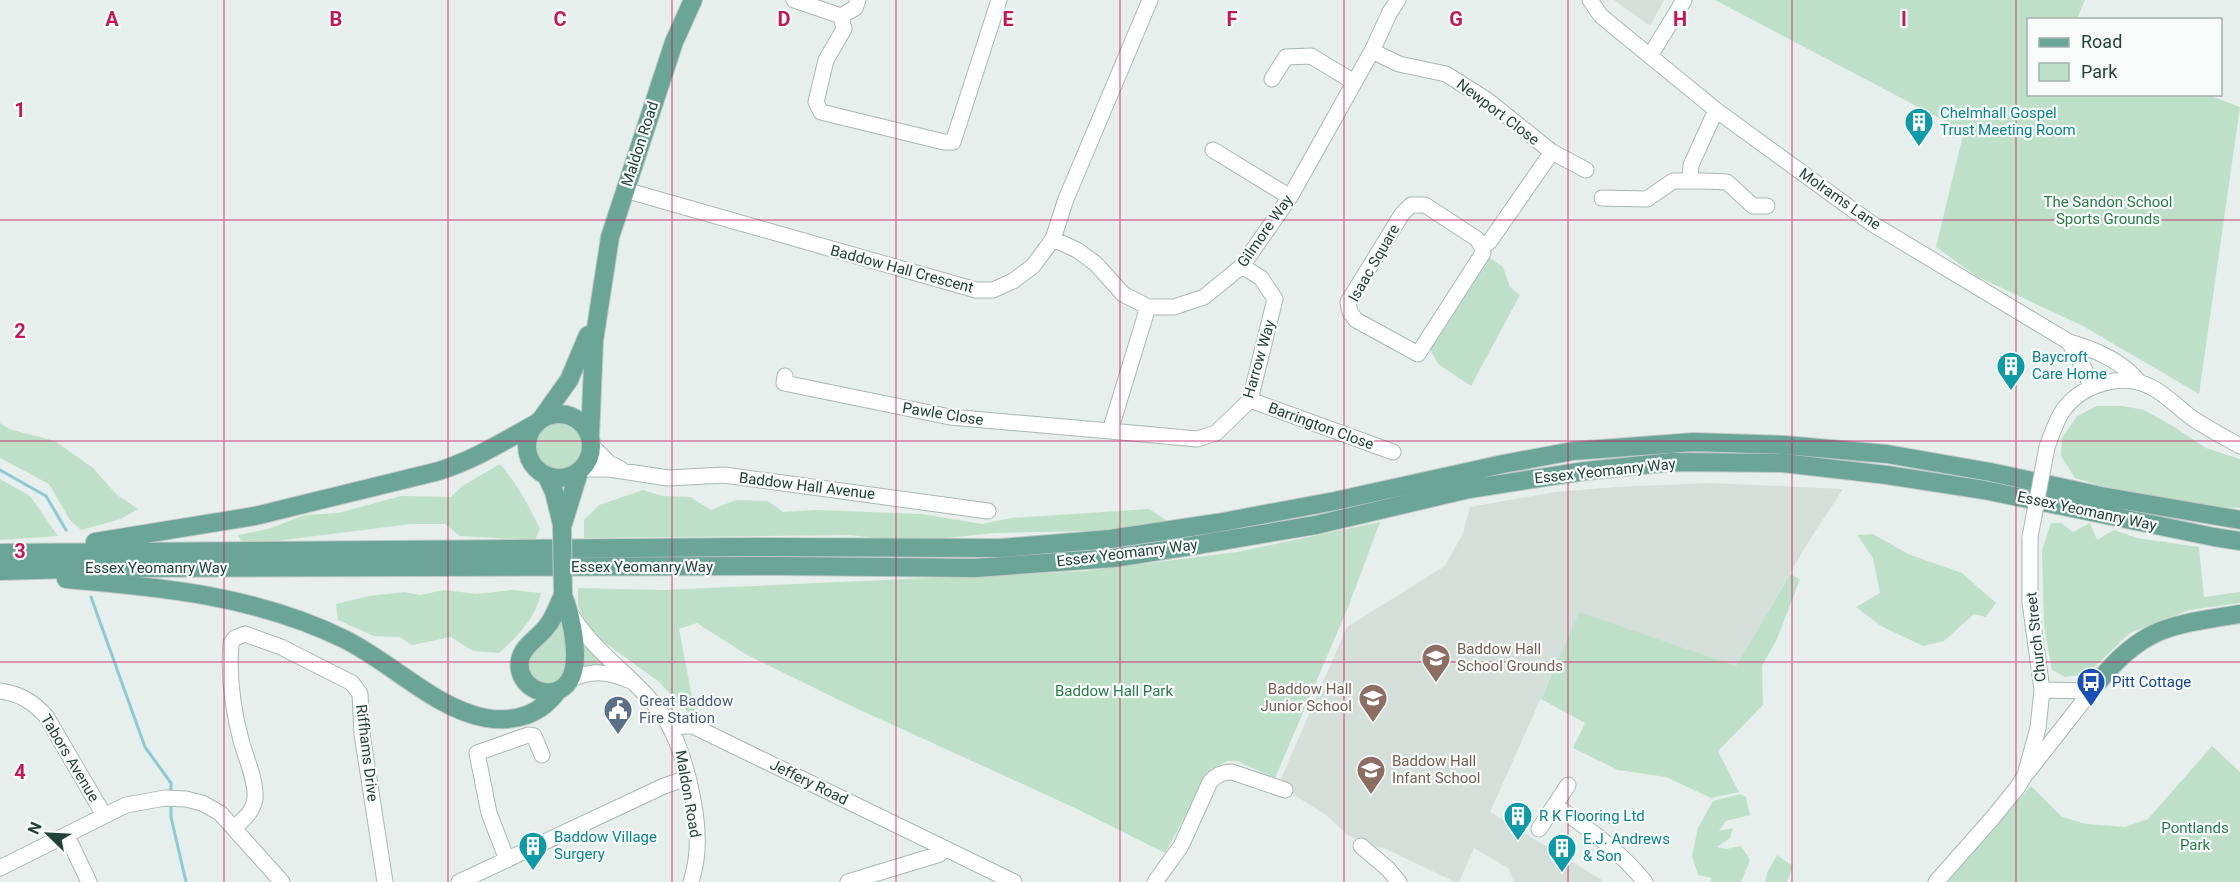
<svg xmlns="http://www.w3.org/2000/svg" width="2240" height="882" viewBox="0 0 2240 882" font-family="Roboto,sans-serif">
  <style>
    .built { fill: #d4dfda }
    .green { fill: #bfe0c8 }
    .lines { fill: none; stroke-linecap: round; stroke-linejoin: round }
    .stream { stroke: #8ec9d4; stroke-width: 3 }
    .minor-casing { stroke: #a8b8b2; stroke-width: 17 }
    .major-casing { stroke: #c2cac8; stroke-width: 20 }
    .minor { stroke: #fff; stroke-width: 15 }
    .major { stroke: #6aa596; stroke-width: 18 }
    .minor-bridge-casing { stroke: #a8b8b2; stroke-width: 17; stroke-linecap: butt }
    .major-bridge-casing { stroke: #c2cac8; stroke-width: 20; stroke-linecap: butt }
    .minor-bridge { stroke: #fff; stroke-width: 15 }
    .major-bridge { stroke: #6aa596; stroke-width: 18 }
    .grid { fill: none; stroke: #c2185b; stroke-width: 1.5; stroke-opacity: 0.55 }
    .labels { text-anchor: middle; stroke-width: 4.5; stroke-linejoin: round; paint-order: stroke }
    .street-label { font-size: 15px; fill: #24423a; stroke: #f7fbf9 }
    .culture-label { font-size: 15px; fill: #0d838f; stroke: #f7fbf9; text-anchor: start }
    .park-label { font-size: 15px; fill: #2d7a4b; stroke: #f7fbf9 }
    .education-label { font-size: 15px; fill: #785e54; stroke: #f7fbf9; text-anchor: start }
    .transit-label { font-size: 15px; fill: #164399; stroke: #f7fbf9; text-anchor: start }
    .service-label { font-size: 15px; fill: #4e5e75; stroke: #f7fbf9; text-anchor: start }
    .grid-label { font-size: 20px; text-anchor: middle; font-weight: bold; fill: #c2185b; stroke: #f7fbf9; stroke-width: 4.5; stroke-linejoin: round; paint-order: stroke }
  </style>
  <rect width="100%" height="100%" fill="#e6efeb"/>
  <!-- built -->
  <path class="built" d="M1614,0H1664L1650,26Z
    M1711,483L1843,489L1807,544L1736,666L1579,613L1490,812L1602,880L1601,882H1514L1508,868L1474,848L1459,882H1455L1384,848L1372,847L1348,835L1326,815L1288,791L1280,781L1347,627L1445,566L1463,533L1470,507L1555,492L1616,487Z"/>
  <!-- green -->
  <path class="green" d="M1715,0H2085L2077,19L2028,20V94L2208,95L2240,107L2199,394L2083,326L1976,276L1936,247L1964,131Z
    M1483,253L1503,267L1510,287L1520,295L1471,386L1438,364L1427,343Z
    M2097,406H2123L2144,410L2171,425L2206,448L2240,459V508L2217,507L2118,491L2075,478L2061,456L2062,438L2077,416Z
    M534 446a25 25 0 1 1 50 0a25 25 0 1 1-50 0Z
    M0,423L9,429L55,441L93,468L117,495L138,509L121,519L81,530L70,520L49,484L0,458Z
    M500,464C517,483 529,506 540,529L535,540L460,536L445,524H411L268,542L241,541L238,535L268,529L305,515L338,513L401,496L451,497L462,486Z
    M0,479L30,496L58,536L0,540Z
    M643,490L663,496L690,497L711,510L736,500L768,501L783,512L815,510L921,514L982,524L1011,518L1149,509L1169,522L1136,530L995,533L906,542L851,535L584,538V520L599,505Z
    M1380,522L1349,605L1275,778L1237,761H1228L1211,769L1165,853L1075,808L847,704L747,655L697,623L679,629L695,713H689L658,681L601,640L586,625L578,606V588L664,590L1086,571L1237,552Z
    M2051,523H2061L2073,532L2090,523L2097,540L2114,530L2137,538L2199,547L2204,597L2240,592V603L2189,610L2130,633L2087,674L2065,677L2052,670L2044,626L2042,550Z
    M1873,534L1908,554L1962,573L1996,603L1986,617L1974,614L1944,641L1923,646L1881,626L1856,607L1880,593L1873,558L1857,535Z
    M1790,574L1800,579L1777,639L1762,666L1763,705L1718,751L1739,792L1711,798L1666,777L1618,770L1573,748L1585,723L1541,699L1579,612L1736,666Z
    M444,590L477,594L512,590L541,593C535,619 519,635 499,653L473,651L451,637L412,645L400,637L374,636L338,620L336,604L369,596L404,592L420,595Z
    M563,617C568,641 576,673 548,685L530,679L526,657Z
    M582,643L584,644L609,666L599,665L581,670Z
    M2212,746L2240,772V882H1949L1946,879L2031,786L2062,817L2086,824L2125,827L2148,819Z
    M1740,794L1746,797L1750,815L1726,821L1719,831L1733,828L1730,838L1717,847L1726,849L1741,846L1750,860L1741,882H1710L1712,878L1698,875L1692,856L1698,828L1713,801Z
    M1777,855L1793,866L1787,882H1765L1767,873Z"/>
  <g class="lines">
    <!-- stream -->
    <path class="stream" d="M0,470L46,496L66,530
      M91,597L145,747L171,783V792
      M171,802V817L186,882"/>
    <!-- minor casing -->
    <g class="minor-casing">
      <path id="minor" d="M794,0L841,16L855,8L858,0
        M1590,0L1601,16L1716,110L1871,223L2069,342L2085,370L2091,388
        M841,16L844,29L826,60L816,102L821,112L944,142H953L999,0
        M1372,51L1399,64L1446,74L1487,100L1552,152L1586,170
        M1650,56L1684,0
        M1272,79L1286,57L1311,56L1354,82
        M1213,150L1290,197
        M1690,181L1691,165L1716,110
        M625,190L976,290H993L1013,281L1033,266L1053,239L1066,199L1150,0
        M1602,198L1647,199L1673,181H1704L1727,182L1753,206H1767
        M1053,239L1077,250L1096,264L1123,294L1148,307H1174L1204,297L1242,266L1290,197L1372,51L1390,12L1398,0
        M1482,247L1477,239L1425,205H1411L1402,214L1348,302L1350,312L1356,320L1418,354L1483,253L1482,247L1490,241L1552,152
        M1148,307L1110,431L1197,439L1216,433L1250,400L1275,299L1261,278L1242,266
        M2069,342C2094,349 2123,362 2139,382
        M785,376L784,383L950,417L1110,431
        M1250,400L1393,452
        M592,446L609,463L621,469
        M2047,447C2052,434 2056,420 2064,409C2083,384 2123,372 2151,387C2167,395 2178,408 2192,418C2207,428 2224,437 2240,446
        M582,469H609L668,478L724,475L988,511
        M572,616C595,653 633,676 659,710C684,742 702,819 696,860C695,867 693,875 691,882
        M570,680C590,670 607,671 628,680
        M2042,690L2092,691
        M0,691C20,694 32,701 46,716L104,815
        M673,730L682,726H693L1014,882
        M2027,773L2099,681
        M1555,805C1587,828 1620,851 1645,882
        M234,828C243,820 254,811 255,798C256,781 247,760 242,744C233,711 228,677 231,643L235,638L245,634L281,647L352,683L360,694L362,734L385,882
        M1539,829L1568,785
        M67,836L89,882
        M1361,846L1388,869L1399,882
        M507,860L489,813L477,753L528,735L534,736L542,755
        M0,868L126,805L165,798L186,799L202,803L220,813L282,882
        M459,882L664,786L687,778
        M848,882L940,854L943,849
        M1155,882L1181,846L1210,782C1216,775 1222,772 1232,772L1285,790
        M1936,882L1990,821L2017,788L2025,775L2038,728L2042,690L2030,602V537"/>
    </g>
    <!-- major casing -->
    <g class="major-casing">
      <path id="major" d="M527 446a32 32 0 1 1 64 0a32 32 0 1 1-64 0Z
        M542,418L569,380L588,335
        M590,437L594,341L610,237L674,42L693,0
        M546,475L554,492L562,525
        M562,527L579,472
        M95,542L255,516L439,471C476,459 504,441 537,423
        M0,553L750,547L1001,548L1110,539L1217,523L1335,501L1503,464L1573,451L1694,442L1785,445L1887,454L1990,472L2101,496L2240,520
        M0,571L106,568L781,566L975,568L1114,558L1191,546L1316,525L1469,489L1585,471L1672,462L1783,463L1887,475L1984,490L2214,537L2240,541
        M66,579C161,587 257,596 344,639C390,661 435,709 486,718C515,723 542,714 558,690
        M563,595C571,616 582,661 569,681C553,705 515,688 520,660C523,645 540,637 548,625C555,616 558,605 563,595Z
        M2099,681C2144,625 2174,625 2240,614"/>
    </g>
    <!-- minor -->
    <use href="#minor" class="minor"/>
    <!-- major -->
    <use href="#major" class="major"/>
    <!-- minor-bridge casing -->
    <g class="minor-bridge-casing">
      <path id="minor-bridge" d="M2030,537L2047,447"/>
    </g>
    <!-- major-bridge casing -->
    <g class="major-bridge-casing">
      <path id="major-bridge" d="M562,527L563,595"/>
    </g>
    <!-- minor-bridge -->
    <use href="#minor-bridge" class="minor-bridge"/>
    <!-- major-bridge -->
    <use href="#major-bridge" class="major-bridge"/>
  </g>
  <!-- grid -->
  <path class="grid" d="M224,0V882M448,0V882M672,0V882M896,0V882M1120,0V882M1344,0V882M1568,0V882M1792,0V882M2016,0V882M0,220H2240M0,441H2240M0,662H2240"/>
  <!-- icons -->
  <defs>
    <g id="building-pin" transform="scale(1.5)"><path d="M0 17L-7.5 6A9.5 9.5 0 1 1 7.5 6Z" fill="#0f9aa8" stroke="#f7fbf9"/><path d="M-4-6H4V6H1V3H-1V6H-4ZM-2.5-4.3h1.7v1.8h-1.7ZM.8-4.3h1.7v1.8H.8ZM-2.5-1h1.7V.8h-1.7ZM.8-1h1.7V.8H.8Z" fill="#fff"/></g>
    <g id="school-pin" transform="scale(1.5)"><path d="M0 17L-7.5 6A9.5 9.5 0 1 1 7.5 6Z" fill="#8d6e63" stroke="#f7fbf9"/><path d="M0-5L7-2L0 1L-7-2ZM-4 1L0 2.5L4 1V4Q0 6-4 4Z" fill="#fff"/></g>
    <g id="bus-pin" transform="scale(1.5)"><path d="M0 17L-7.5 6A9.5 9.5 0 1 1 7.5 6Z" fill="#1a4fb4" stroke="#f7fbf9"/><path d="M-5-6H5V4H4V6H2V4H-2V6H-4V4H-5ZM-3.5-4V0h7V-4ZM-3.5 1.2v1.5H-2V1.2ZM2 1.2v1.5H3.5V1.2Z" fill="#fff"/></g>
    <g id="civic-pin" transform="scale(1.5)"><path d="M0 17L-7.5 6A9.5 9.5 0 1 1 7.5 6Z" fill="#5c6f8a" stroke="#f7fbf9"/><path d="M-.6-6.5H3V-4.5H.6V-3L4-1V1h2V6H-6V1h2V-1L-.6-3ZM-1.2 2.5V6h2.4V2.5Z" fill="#fff"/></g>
  </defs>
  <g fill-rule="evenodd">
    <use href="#building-pin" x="1919" y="122"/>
    <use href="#building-pin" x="2011" y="366"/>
    <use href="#school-pin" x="1436" y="658"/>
    <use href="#bus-pin" x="2091" y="682"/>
    <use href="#school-pin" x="1373" y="698"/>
    <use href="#civic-pin" x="618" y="710"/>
    <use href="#school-pin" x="1371" y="770"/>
    <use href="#building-pin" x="1518" y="816"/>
    <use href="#building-pin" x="533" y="846"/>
    <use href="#building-pin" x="1562" y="848"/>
  </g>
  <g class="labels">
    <!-- street labels -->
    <g class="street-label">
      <text transform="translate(1498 112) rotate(37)" y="5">Newport Close</text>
      <text transform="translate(640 144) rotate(-72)" y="5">Maldon Road</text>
      <text transform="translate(1840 199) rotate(35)" y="5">Molrams Lane</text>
      <text transform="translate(1265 231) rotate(-55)" y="5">Gilmore Way</text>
      <text transform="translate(1374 263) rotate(-60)" y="5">Isaac Square</text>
      <text transform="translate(902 269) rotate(15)" y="5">Baddow Hall Crescent</text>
      <text transform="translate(1259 359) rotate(-74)" y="5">Harrow Way</text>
      <text transform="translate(943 414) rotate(9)" y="5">Pawle Close</text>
      <text transform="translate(1321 426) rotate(20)" y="5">Barrington Close</text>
      <text transform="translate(1605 471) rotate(-6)" y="5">Essex Yeomanry Way</text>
      <text transform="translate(807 486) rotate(7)" y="5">Baddow Hall Avenue</text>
      <text transform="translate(2087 511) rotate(12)" y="5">Essex Yeomanry Way</text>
      <text transform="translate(1127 553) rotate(-7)" y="5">Essex Yeomanry Way</text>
      <text x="642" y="572">Essex Yeomanry Way</text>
      <text x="156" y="573">Essex Yeomanry Way</text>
      <text transform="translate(2036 637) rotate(-96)" y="5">Church Street</text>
      <text transform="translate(367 753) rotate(83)" y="5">Riffhams Drive</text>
      <text transform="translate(70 758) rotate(59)" y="5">Tabors Avenue</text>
      <text transform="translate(809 782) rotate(26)" y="5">Jeffery Road</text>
      <text transform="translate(688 794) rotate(80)" y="5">Maldon Road</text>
    </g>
    <!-- culture labels -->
    <g class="culture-label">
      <text x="1940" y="118">Chelmhall Gospel<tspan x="1940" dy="17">Trust Meeting Room</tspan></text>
      <text x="2032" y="362">Baycroft<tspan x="2032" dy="17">Care Home</tspan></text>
      <text x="1539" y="821">R K Flooring Ltd</text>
      <text x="554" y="842">Baddow Village<tspan x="554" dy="17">Surgery</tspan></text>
      <text x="1583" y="844">E.J. Andrews<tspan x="1583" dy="17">&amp; Son</tspan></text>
    </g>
    <!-- park labels -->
    <g class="park-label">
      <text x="2108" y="207">The Sandon School<tspan x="2108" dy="17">Sports Grounds</tspan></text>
      <text x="1114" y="696">Baddow Hall Park</text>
      <text x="2195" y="833">Pontlands<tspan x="2195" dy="17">Park</tspan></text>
    </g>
    <!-- education labels -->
    <g class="education-label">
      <text x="1457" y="654">Baddow Hall<tspan x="1457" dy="17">School Grounds</tspan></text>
      <text x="1352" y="694" text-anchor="end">Baddow Hall<tspan x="1352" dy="17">Junior School</tspan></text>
      <text x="1392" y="766">Baddow Hall<tspan x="1392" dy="17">Infant School</tspan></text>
    </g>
    <!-- transit labels -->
    <g class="transit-label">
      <text x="2112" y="687">Pitt Cottage</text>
    </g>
    <!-- service labels -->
    <g class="service-label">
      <text x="639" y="706">Great Baddow<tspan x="639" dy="17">Fire Station</tspan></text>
    </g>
  </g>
  <g class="grid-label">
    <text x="112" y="26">A</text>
    <text x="336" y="26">B</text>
    <text x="560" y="26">C</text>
    <text x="784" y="26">D</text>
    <text x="1008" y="26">E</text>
    <text x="1232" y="26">F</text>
    <text x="1456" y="26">G</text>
    <text x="1680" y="26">H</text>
    <text x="1904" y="26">I</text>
    <text x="20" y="117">1</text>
    <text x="20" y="338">2</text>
    <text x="20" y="558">3</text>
    <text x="20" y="779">4</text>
  </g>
  <!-- legend -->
  <rect x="2027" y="18" width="195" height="78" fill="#f7fbf9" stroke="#a3b1ad" stroke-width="1.5"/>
  <rect x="2039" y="38" width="30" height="9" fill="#6aa596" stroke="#a3b1ad" stroke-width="1.5"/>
  <text x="2081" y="48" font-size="18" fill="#24423a">Road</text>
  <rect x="2039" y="63" width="30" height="18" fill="#bfe0c8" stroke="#a3b1ad" stroke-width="1.5"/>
  <text x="2081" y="78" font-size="18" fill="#24423a">Park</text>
  <!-- north arrow -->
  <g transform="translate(48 834) rotate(294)" stroke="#f7fbf9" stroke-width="4.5" paint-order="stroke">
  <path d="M0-4.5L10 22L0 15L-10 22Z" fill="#24423a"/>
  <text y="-9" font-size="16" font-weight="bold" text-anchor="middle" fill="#24423a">N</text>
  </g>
</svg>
